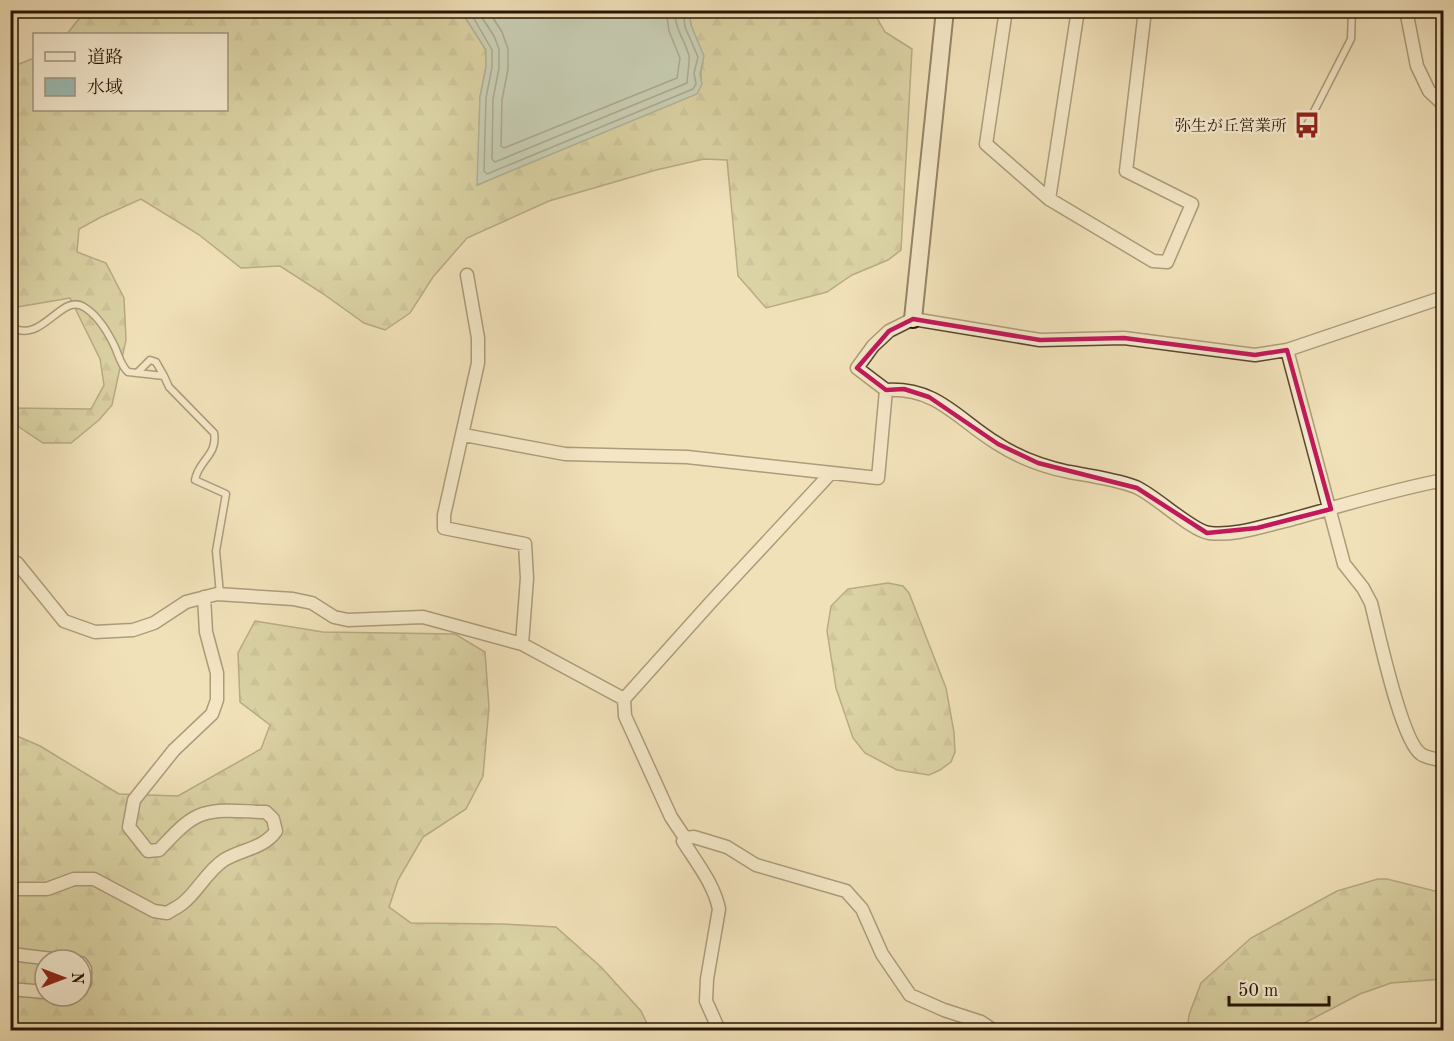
<svg xmlns="http://www.w3.org/2000/svg" width="1454" height="1041" viewBox="0 0 1454 1041" font-family="'Old Standard TT','Noto Serif JP',serif">
  <style>
    .forest { fill: url(#forest-firs); stroke: #756a45; stroke-width: 1.5; fill-rule: evenodd }
    .water { fill: #9cbcb6; stroke: #6e796d; stroke-width: 1.5 }
    .lines { fill: none; stroke-linecap: round; stroke-linejoin: round }
    .shore { stroke: #62685b; stroke-width: 1.5 }
    .lane-casing { stroke: #5a472e; stroke-width: 9 }
    .street-casing { stroke: #5a472e; stroke-width: 15 }
    .secondary-casing { stroke: #281400; stroke-width: 20 }
    .lane { stroke: #f6ecd2; stroke-width: 6 }
    .street { stroke: #f6ecd2; stroke-width: 12 }
    .secondary { stroke: #f6ecd2; stroke-width: 16 }
    .marked { fill: none; stroke: #c2185b; stroke-width: 4.5; stroke-linejoin: round }
    .labels { text-anchor: middle; stroke-width: 4.5; stroke-linejoin: round; paint-order: stroke }
    .poi-label { font-size: 16px; fill: #281400; stroke: #f6ecd2; text-anchor: end }
  </style>
  <defs>
    <pattern id="forest-firs" width="22" height="20" patternUnits="userSpaceOnUse" patternTransform="scale(1.5)"><rect width="22" height="20" fill="#c2c18a"/><path d="M5 1l3.5 6h-7zM16 11l3.5 6h-7z" fill="#a7a575"/></pattern>
  </defs>
  <rect width="100%" height="100%" fill="#f1e1b9"/>
  <filter id="stains"><feTurbulence type="fractalNoise" baseFrequency=".00333" numOctaves="4"/><feColorMatrix values="0 0 0 0 .2 0 0 0 0 .09 0 0 0 0 .02 0 0 0 .5 -.17"/></filter>
  <radialGradient id="worn" r=".72"><stop offset=".6" stop-color="#630" stop-opacity="0"/><stop offset="1" stop-color="#630" stop-opacity=".3"/></radialGradient>
  <!-- forest -->
  <path class="forest" d="M85,11H461L486,50V67L480,97L478,185L701,79V69L703,64L691,25L689,11H873L885,32L912,49L901,250L888,260L852,275L827,292L766,308L738,276L727,160L704,159L656,170L549,201L467,238L433,277L410,313L385,330L364,323L322,293L280,266L241,268L198,234L141,199L101,217L79,229L77,252L106,263L124,298L126,340L112,405L99,420L71,443H43L16,425L11,426L10,408L91,409L104,385L100,359L70,298L11,308V67L34,58V110H226V34H67Z
    M888,583L903,586L909,593L946,688L954,732L955,752L951,762L940,770L929,775L897,770L865,753L853,738L836,688L827,631L831,606L848,589Z
    M255,621L323,632L455,634L485,652L489,707L483,776L466,809L423,837L398,880L389,907L411,923L503,924L556,927L601,967L641,1011L650,1030H11L10,733L40,746L119,794L178,796L261,749L270,725L240,702L238,653ZM45,960H81V996H45Z
    M1378,879H1387L1443,893V979L1391,983L1360,994L1291,1030H1187L1189,1015L1201,983L1251,938L1337,891Z"/>
  <!-- water -->
  <path class="water" d="M461,11H689L691,25L704,56L700,74L702,84L697,94L477,185L480,97L486,67V50Z"/>
  <g class="lines">
    <!-- shore -->
    <path class="shore" d="M469,10L492,50V67L486,98L484,171L487,174L693,89L696,84L694,73L698,57L685,27L683,10
      M477,10L494,36L499,49V68L493,99L492,159L495,162L687,83C687,80 690,58 689,56C685,40 674,28 675,10
      M488,10L502,32L508,49V69L502,100L501,146L504,148L677,78L680,58L669,31L666,10"/>
    <!-- lane casing -->
    <g class="lane-casing">
      <path id="lane" d="M1307,125L1351,39L1352,10
        M10,326C41,347 61,292 84,307C97,315 107,331 113,343C118,352 120,365 128,372L164,376L169,387L214,433C218,455 198,461 195,480L226,494L216,551L220,594
        M137,373L150,360L156,362L164,376"/>
    </g>
    <!-- street casing -->
    <g class="street-casing">
      <path id="street" d="M1006,10L986,144L1049,199L1153,261L1167,262L1192,204L1126,171L1145,10
        M1406,10L1417,66L1429,91L1444,105
        M1049,199L1078,10
        M467,275L478,338V363L444,515V528L525,544L527,578L522,644
        M1444,297L1287,350L1255,355L1124,338L1040,340L913,319L889,331L873,346L857,368L886,390C938,387 958,420 998,444C1018,457 1045,467 1069,472C1092,476 1115,479 1136,487C1156,496 1192,531 1209,533C1234,536 1260,527 1285,521C1338,507 1390,490 1444,480
        M1287,350L1344,564L1363,588L1371,603C1378,630 1401,741 1421,754C1426,758 1437,759 1444,761
        M464,435L565,454L687,457L878,478L886,390
        M830,474L711,602L624,699L625,716L671,817L685,838L694,837L727,847L756,865L846,891L862,909L882,954L910,995L944,1010L981,1022L993,1030
        M10,561L17,563L64,621L95,632L133,630L154,623L186,602L217,594L293,599L312,603L334,617L348,620L423,617L522,644L624,699
        M685,838L683,841C696,862 714,884 719,909L707,979L706,1001L719,1030
        M10,889H47L74,879H94L154,911L167,913C172,910 178,907 183,903C198,891 207,871 224,860C242,849 263,849 276,831L273,819L266,812C246,812 222,808 203,814C185,820 172,837 159,850L148,851L129,827L134,800L174,750L212,714L217,700V673L206,632L204,597
        M10,952L19,955L61,960
        M81,963L85,969V983L81,987
        M10,989L45,992"/>
    </g>
    <!-- secondary casing -->
    <g class="secondary-casing">
      <path id="secondary" d="M913,319L945,10"/>
    </g>
    <!-- lane -->
    <use href="#lane" class="lane"/>
    <!-- street -->
    <use href="#street" class="street"/>
    <!-- secondary -->
    <use href="#secondary" class="secondary"/>
  </g>
  <!-- marked area -->
  <path d="M0 0H1454V1041H0ZM913,319L1040,340L1124,338L1255,355L1287,350L1331,509L1257,528L1207,533L1137,488L1038,463L998,444L929,397L904,389L886,390L857,368L889,331Z" fill="#f1e1b9" fill-opacity=".55" fill-rule="evenodd"/>
  <path class="marked" d="M913,319L1040,340L1124,338L1255,355L1287,350L1331,509L1257,528L1207,533L1137,488L1038,463L998,444L929,397L904,389L886,390L857,368L889,331Z"/>
  <!-- icons -->
  <defs>
    <g id="bus-bare" transform="scale(2.07)"><path d="M-5-6H5V4H4V6H2V4H-2V6H-4V4H-5ZM-3.5-4V0h7V-4ZM-3.5 1.2v1.5H-2V1.2ZM2 1.2v1.5H3.5V1.2Z" fill="#8f2418" stroke="#f6ecd2" stroke-width="2.5" paint-order="stroke"/></g>
  </defs>
  <g fill-rule="evenodd">
    <use href="#bus-bare" x="1307" y="125"/>
  </g>
  <g class="labels">
    <!-- poi labels -->
    <g class="poi-label">
      <text x="1287" y="131">弥生が丘営業所</text>
    </g>
  </g>
  <!-- margin -->
  <rect width="1454" height="1041" fill="none" stroke="#f1e1b9" stroke-width="36"/>
  <rect x="12" y="12" width="1430" height="1017" fill="none" stroke="#281400" stroke-width="3"/>
  <rect x="18" y="18" width="1418" height="1005" fill="none" stroke="#281400" stroke-width="1.5"/>
  <!-- legend -->
  <rect x="33" y="33" width="195" height="78" fill="#f6ecd2" stroke="#a4967e" stroke-width="1.5"/>
  <rect x="45" y="52" width="30" height="9" fill="#f6ecd2" stroke="#a4967e" stroke-width="1.5"/>
  <text x="87" y="63" font-size="18" fill="#281400">道路</text>
  <rect x="45" y="78" width="30" height="18" fill="#9cbcb6" stroke="#a4967e" stroke-width="1.5"/>
  <text x="87" y="93" font-size="18" fill="#281400">水域</text>
  <!-- north arrow -->
  <g transform="translate(63 978) rotate(90)"><circle r="28" fill="#f6ecd2" stroke="#a4967e" stroke-width="1.5"/>
  <path d="M0-4.5L10 22L0 15L-10 22Z" fill="#8f2418"/>
  <text y="-9" font-size="16" font-weight="bold" text-anchor="middle" fill="#281400">N</text>
  </g>
  <!-- scale -->
  <path d="M1229 996v9h100v-9" fill="none" stroke="#281400" stroke-width="3"/>
  <text x="1238" y="996" font-size="18" fill="#281400" stroke="#f6ecd2" stroke-width="4.5" paint-order="stroke">50 m</text>
  <rect width="100%" height="100%" filter="url(#stains)"/>
  <rect width="100%" height="100%" fill="url(#worn)"/>
</svg>
